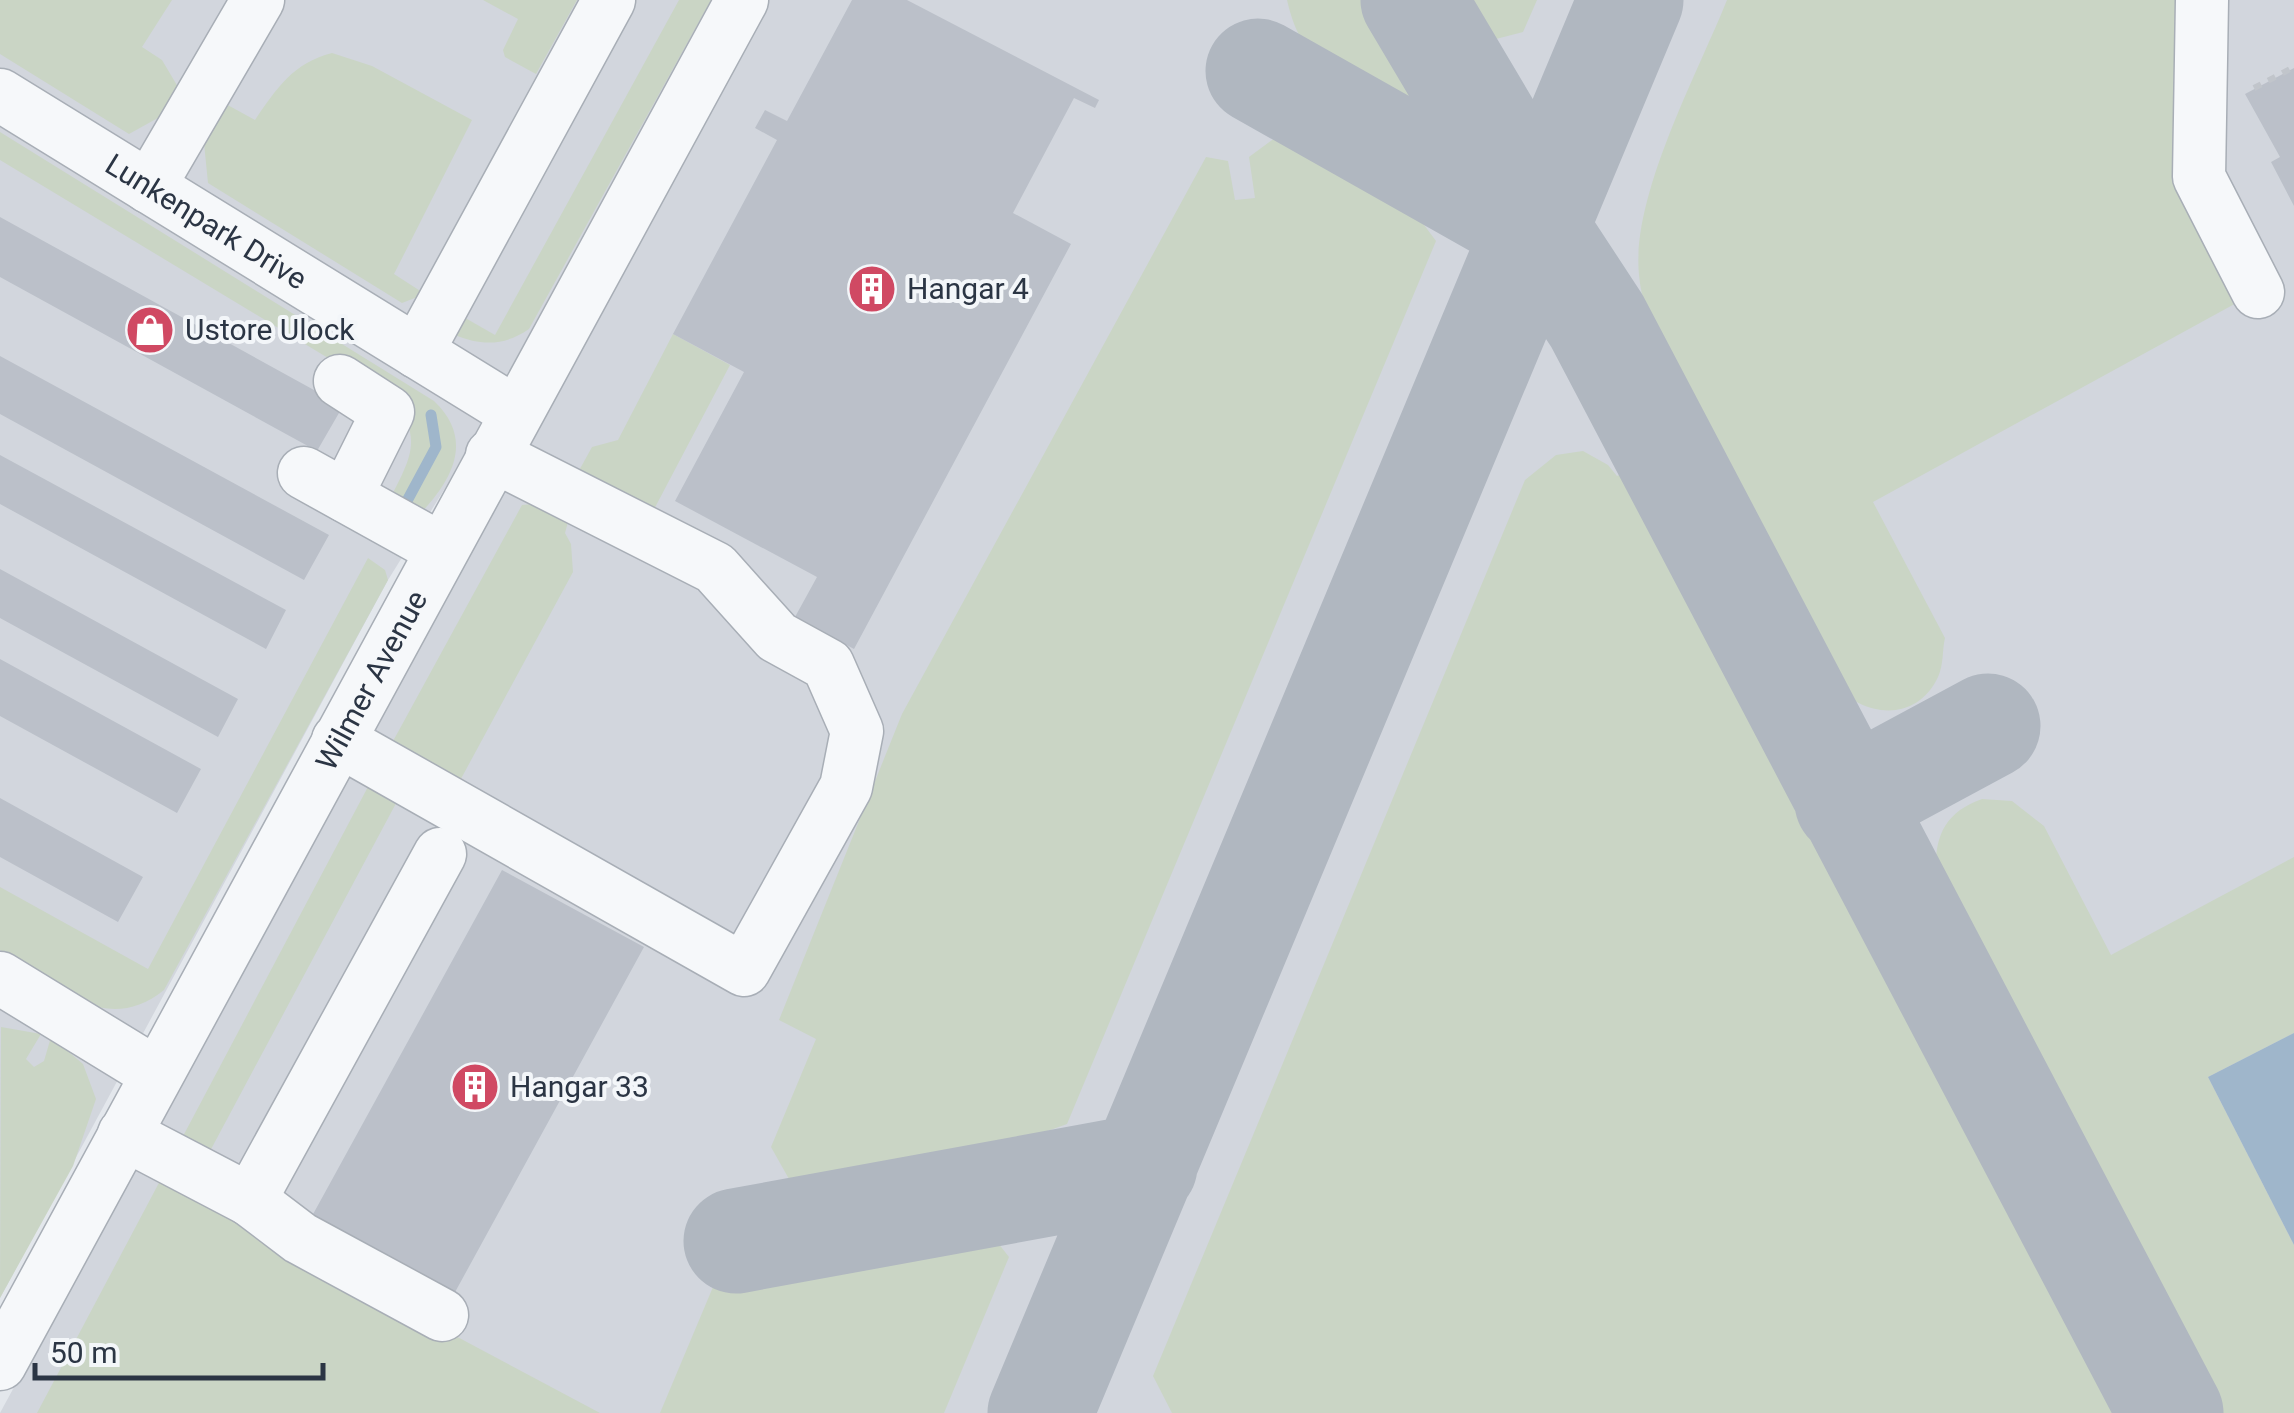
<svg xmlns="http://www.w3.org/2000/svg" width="2294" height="1413" viewBox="0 0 2294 1413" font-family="Roboto,sans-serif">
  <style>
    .built { fill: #d2d6dd }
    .green { fill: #cad5c5 }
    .water { fill: #9fb6cb }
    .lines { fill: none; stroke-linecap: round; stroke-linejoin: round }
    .stream { stroke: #9fb6cb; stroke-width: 11 }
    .taxiway { stroke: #b0b7c0; stroke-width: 105 }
    .building { fill: #bbc0c9 }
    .minor-casing { stroke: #a8aeb6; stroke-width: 55 }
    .path { stroke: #c1c5cb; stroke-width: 6; stroke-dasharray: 8 8; stroke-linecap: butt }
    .minor { stroke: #f6f8fa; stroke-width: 52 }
    .labels { text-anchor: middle; stroke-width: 8; stroke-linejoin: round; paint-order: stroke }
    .street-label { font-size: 30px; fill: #2b3544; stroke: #f3f6f9 }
    .poi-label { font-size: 30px; fill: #2b3544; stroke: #f3f6f9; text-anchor: start }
  </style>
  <rect width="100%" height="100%" fill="#e3e7ec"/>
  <!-- built -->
  <path class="built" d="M0,0H711L447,485L388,580L0,1298Z
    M768,0H2294V1413H0Z"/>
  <!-- green -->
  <path class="green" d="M0,0H172L142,47L162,60L178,87L165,114L129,134L0,54Z
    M483,0H577L536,74L505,57L503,50L518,19Z
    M679,0H711L529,329C504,346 482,346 455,335L460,315L495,335Z
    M1287,0H1387L1430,81L1428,105L1406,119C1348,85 1303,72 1287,0Z
    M1455,0H1537L1523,32L1496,39L1472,33Z
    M1727,0H2181L2240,301L1873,502L1945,638C1942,650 1944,664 1938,677C1916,724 1862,717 1833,683L1653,345L1657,341C1649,319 1641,298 1639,275C1631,196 1697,75 1727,0Z
    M332,53L372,66L472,120L394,274L425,294L402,303L208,183L203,133L224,103L255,120C277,88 293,63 332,53Z
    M1291,126L1390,179L1436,241L1067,1124L1028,1138L789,1179L771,1147L816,1039L779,1020L902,714L1206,157L1228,161L1235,200L1255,198L1249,157Z
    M0,132L434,401C475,440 452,480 420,514L387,505C409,460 426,440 391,396L0,160Z
    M673,334L730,365L650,517L576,476L592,447L618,440Z
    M1583,451L1608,465L1617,476L1622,474L2121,1413H1172L1153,1376L1525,480L1556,455Z
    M533,504L568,522L565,533L571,544L573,572L456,788L392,743L522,505Z
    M368,558L385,570L388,580L164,990C105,1038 51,984 0,950V887L148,969Z
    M370,783L401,794L209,1153L181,1140Z
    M1982,799L2012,801L2044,826L2111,955L2294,857V1033L2208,1077L2294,1245V1413H2220L1936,877C1934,838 1943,813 1982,799Z
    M1,1027L41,1034L26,1059L34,1067L44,1061L51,1037L83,1064L96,1099L73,1166L0,1298Z
    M161,1179L600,1413H37Z
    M991,1234L1009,1257L944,1413H660L713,1287Z"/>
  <!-- water -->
  <path class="water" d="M2294,1033V1245L2208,1077Z"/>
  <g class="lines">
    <!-- stream -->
    <path class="stream" d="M401,512L436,447L431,415"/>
    <!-- taxiway -->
    <path class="taxiway" d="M1413,0L1486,123L1536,228L1597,321L2171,1413
      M1258,71L1536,228
      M1847,802L1988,726
      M736,1241L1145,1166
      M1040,1413L1631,0"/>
  </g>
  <!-- building -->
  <path class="building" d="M852,0H907L1099,100L1095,108L1074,98L1013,213L1071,244L854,649L795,617L817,577L675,501L744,372L673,334L777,140L755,128L765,110L787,121Z
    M2294,68V206L2271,162L2280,157L2245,94Z
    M0,217L343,406L317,451L0,277Z
    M0,356L329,535L304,580L0,414Z
    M0,455L286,610L266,649L0,504Z
    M0,569L238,699L218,737L0,618Z
    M0,659L201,769L177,813L0,716Z
    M0,798L143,877L118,922L0,857Z
    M502,870L644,947L448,1305L306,1227Z"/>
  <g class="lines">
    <!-- minor casing -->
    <g class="minor-casing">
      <g id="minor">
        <path d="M2202,0L2199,177L2258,292"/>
        <path id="s1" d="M0,95L515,412"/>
        <path d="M149,187L258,0"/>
        <path d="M417,352L609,0"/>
        <path d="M340,381L388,412L346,496"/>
        <path d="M304,473L441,549"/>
        <path d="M338,740L744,970L846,787L857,731L828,665L777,637L715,568L492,455"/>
        <path d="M0,978L157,1074"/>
        <path d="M124,1134L250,1200L440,854"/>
        <path d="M250,1200L300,1238L442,1315"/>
        <path id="s2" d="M0,1364L742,0"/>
      </g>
    </g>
    <!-- path -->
    <path class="path" d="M2254,88L2294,67"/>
    <!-- minor -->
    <use href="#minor" class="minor"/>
  </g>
  <!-- icons -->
  <defs>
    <g id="building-disc" transform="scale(2.5)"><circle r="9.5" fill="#d04963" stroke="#f3f6f9"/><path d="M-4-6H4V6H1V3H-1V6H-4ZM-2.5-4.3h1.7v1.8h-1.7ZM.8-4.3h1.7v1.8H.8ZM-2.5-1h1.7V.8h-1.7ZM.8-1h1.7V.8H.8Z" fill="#fff"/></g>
    <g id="shop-disc" transform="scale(2.5)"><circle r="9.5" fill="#d04963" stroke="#f3f6f9"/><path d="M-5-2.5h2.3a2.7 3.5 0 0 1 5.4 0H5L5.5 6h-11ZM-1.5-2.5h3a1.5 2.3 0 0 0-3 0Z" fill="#fff"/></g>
  </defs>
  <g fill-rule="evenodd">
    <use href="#building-disc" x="872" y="289"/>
    <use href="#shop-disc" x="150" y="330"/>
    <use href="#building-disc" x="475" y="1087"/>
  </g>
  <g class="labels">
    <!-- street labels -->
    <g class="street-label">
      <text dy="10" stroke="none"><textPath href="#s1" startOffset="242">Lunkenpark Drive</textPath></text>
      <text dy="10" stroke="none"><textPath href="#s2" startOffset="778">Wilmer Avenue</textPath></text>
    </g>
    <!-- poi labels -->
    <g class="poi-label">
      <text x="907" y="299">Hangar 4</text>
      <text x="185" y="340">Ustore Ulock</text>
      <text x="510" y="1097">Hangar 33</text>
    </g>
  </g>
  <!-- scale -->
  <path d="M35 1363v15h288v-15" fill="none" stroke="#2b3544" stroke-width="5"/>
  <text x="50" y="1363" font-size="30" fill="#2b3544" stroke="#f3f6f9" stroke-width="8" paint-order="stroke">50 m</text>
</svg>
